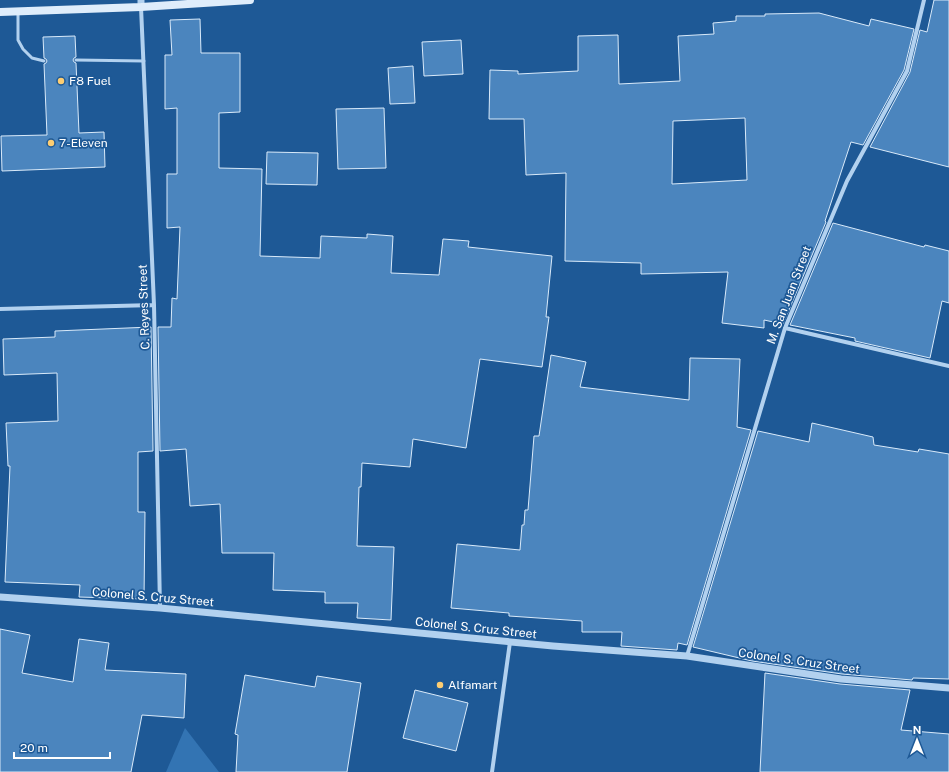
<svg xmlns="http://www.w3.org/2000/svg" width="949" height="772" viewBox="0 0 949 772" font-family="'Public Sans',sans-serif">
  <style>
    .green { fill: #3374b3 }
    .building { fill: #4b85be; stroke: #d9eafa; fill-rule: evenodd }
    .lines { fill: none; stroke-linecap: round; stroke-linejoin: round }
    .service { stroke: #b2d1ef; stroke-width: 3 }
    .minor { stroke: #b2d1ef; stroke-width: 4 }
    .tertiary { stroke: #b2d1ef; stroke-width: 7 }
    .secondary { stroke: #dfedfb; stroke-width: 8 }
    .poi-dot { fill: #fdcd72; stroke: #1e5996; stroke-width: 1.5 }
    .labels { text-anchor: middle; stroke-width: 3.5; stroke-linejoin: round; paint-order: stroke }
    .poi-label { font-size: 12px; fill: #fff; stroke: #1e5996; text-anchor: start }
    .street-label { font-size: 12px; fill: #fff; stroke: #1e5996 }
  </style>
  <rect width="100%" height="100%" fill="#1e5996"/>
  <!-- green -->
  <path class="green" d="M185,728L219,772H166Z"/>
  <!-- building -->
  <path class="building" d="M934,0H949V167L870,147L910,72L920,30L927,32Z
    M819,13L869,26L871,19L914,29L904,70L863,145L851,142L825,221L826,222L783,324L764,320V328L722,323L728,272L641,274V263L565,261L566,173L526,175L524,119H489L490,70L518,71V74L578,71V36L618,35L619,84L680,81L678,36L714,34L713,23L736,21V16H765V14ZM745,118L747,180L672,184L673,121Z
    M200,19L201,53H240V112L219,113V168L262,169L260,256L320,258L321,236L367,238V234L393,236L391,273L439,275L443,239L469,241L468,247L552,256L546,317H549L542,367L480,359L466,448L413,439L410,467L362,463L361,487H359L357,546L394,547L391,620L357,618L358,603H325V592L273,590L274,553H222L220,504L190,506L186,449L160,451L158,327H171L172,298L177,299L180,227L167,228V174H177V108L165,109V55H172L170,20Z
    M75,36L76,57L74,58L73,60L74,62L76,63L79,133L104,132L105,167L2,171L1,136L47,135L44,64L46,63L47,61L46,59L44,58L43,37Z
    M461,40L463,74L424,76L422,42Z
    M413,66L415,103L390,104L388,68Z
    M384,108L386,168L338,169L336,109Z
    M267,152L318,153L317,185L266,184Z
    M833,223L924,247L925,245L949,251V303L942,301L930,358L855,341V338L790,325Z
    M151,327L153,451L138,452V512H145L144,599L79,597L80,585L5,582L10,466H8L6,423L58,421L57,373L4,375L3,339L55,337V331Z
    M551,355L586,362L580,387L689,400L690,358L740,359L737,427L751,430L687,645L678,643L677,650L621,646L622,632H582V621L509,616V613L451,608L457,544L520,550L522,525H524L525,510H528L534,436H539Z
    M812,423L873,437L874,445L918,452L919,449L949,454V679L913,678L912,680L842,674L752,661L693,647L758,431L809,442Z
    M0,629L30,635L22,673L73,682L79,639L109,643L105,670L186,674L184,718L142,715L131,772H0Z
    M765,673L840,684L910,690L901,730L949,734V772H760Z
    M245,675L315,687L317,676L361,683L347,772H236L238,735L235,734Z
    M415,690L468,703L456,751L403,738Z"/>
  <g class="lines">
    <!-- service -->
    <path class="service" d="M18,13V40L23,49L32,58L44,61
      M76,60L144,61"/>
    <!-- minor -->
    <path class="minor" d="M141,7L154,305L160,608
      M0,309L154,305
      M785,328L949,366
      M687,656L785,328L847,181L907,71L924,0
      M492,772L510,642"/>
    <!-- tertiary -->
    <path class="tertiary" d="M141,0V7
      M0,597L160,608L553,646L687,656L841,679L949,688"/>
    <!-- secondary -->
    <path class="secondary" d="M0,12L141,7L250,0"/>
  </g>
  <!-- markers -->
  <g class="poi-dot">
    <circle cx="61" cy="81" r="4"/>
    <circle cx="51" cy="143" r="4"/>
    <circle cx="440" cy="685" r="4"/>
  </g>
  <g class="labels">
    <!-- poi labels -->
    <g class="poi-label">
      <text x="69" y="85">F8 Fuel</text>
      <text x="59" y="147">7-Eleven</text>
      <text x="448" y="689">Alfamart</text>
    </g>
    <!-- street labels -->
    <g class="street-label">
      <text transform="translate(789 295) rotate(-69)" y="4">M. San Juan Street</text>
      <text transform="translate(144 307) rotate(-92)" y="4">C. Reyes Street</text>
      <text transform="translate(153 597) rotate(5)" y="4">Colonel S. Cruz Street</text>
      <text transform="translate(476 628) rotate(6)" y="4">Colonel S. Cruz Street</text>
      <text transform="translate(799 661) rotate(8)" y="4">Colonel S. Cruz Street</text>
    </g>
  </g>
  <!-- north arrow -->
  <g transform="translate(917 740)" stroke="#1e5996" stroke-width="3" paint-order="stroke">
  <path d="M0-3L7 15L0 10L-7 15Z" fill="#ffffff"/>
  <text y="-6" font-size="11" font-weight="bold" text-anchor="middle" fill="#ffffff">N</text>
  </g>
  <!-- scale -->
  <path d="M14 752v6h96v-6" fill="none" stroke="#ffffff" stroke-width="2"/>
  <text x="20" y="752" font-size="12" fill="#ffffff" stroke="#1e5996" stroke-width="3" paint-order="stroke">20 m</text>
</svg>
